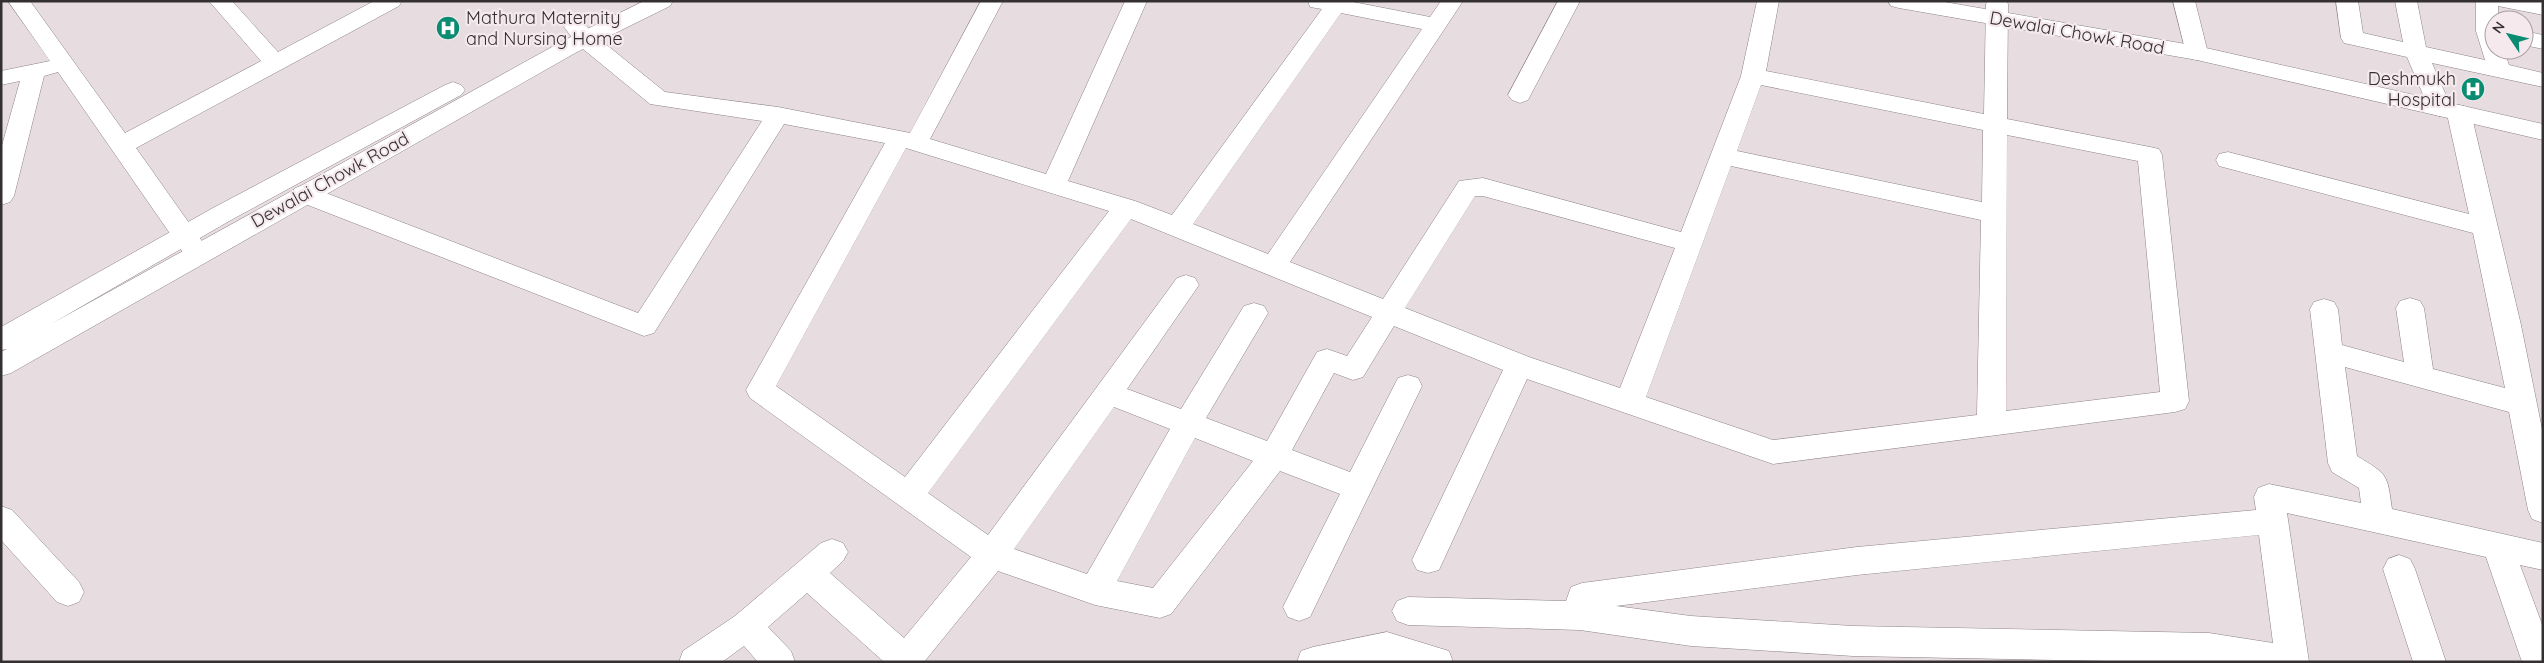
<svg xmlns="http://www.w3.org/2000/svg" width="2544" height="663" viewBox="0 0 2544 663" font-family="Quicksand,sans-serif">
  <style>
    .lines { fill: none; stroke-linecap: round; stroke-linejoin: round }
    .minor-casing { stroke: #8d8387; stroke-width: 1 }
    .major-casing { stroke: #8d8387; stroke-width: 1 }
    .minor { fill: #fff; fill-rule: evenodd }
    .major { fill: #fff; fill-rule: evenodd }
    .labels { text-anchor: middle; stroke-width: 4.5; stroke-linejoin: round; paint-order: stroke }
    .poi-label { font-size: 18px; fill: #343031; stroke: #f5e9ed; text-anchor: start }
    .street-label { font-size: 18px; fill: #343031; stroke: #f5e9ed }
  </style>
  <rect width="100%" height="100%" fill="#e7dce0"/>
  <g class="lines">
    <!-- minor casing -->
    <g class="minor-casing">
      <path id="minor" d="M8,1H30L125,133L261,61L209,1H232L278,52L374,1H402L399,6L136,148L211,254L207,261L198,263L189,261L58,72L44,76L14,196L10,202L1,205V149L20,81L1,85V71L50,61Z
        M981,1H1003L930,139L1046,174L1125,1H1147L1068,181L1135,201L1172,215L1322,9L1310,7L1308,1H1348L1430,17L1441,1H1463L1290,262L1383,299L1459,181L1483,178L1681,232L1741,76L1757,1H1779L1766,71L1984,114L1986,4L1988,1H2006L2008,4L2007,119L2150,147L2159,149L2162,155L2189,401L2185,409L2175,412L1773,464L1527,379L1439,570L1428,573L1417,570L1412,560L1503,370L1394,326L1363,377L1353,380L1334,373L1292,450L1350,472L1398,378L1408,375L1418,378L1422,386L1310,617L1299,621L1288,617L1283,607L1340,494L1280,471L1171,614L1160,618L1095,605L998,571L924,662H884L807,593L768,627L791,651L795,662H758L744,646L722,662H679L683,651L735,616L821,543L832,539L843,543L848,552L843,561L830,573L904,638L971,557L750,398L746,390L885,143L784,124L654,333L644,336L295,200L291,194L295,188L304,185L313,188L638,313L762,121L650,104L577,44L564,27L567,22L575,20L583,22L593,34L665,92L778,107L910,133ZM1341,13L1422,29L1268,254L1193,224ZM1761,85L1983,130L1982,202L1737,151ZM2007,135L2138,161L2160,392L2006,411ZM906,148L1109,211L905,477L776,386ZM1731,166L1981,220L1977,415L1773,440L1646,397ZM1475,196H1483L1675,248L1620,388L1529,357L1405,308ZM1131,219L1372,317L1347,356L1327,349L1317,352L1267,441L1206,418L1268,313L1264,306L1254,303L1244,306L1181,409L1127,389L1199,285L1195,278L1186,275L1177,278L988,535L928,493ZM1114,407L1170,429L1087,574L1014,549ZM1195,438L1253,461L1153,588L1117,581Z
        M1558,1H1580L1528,100L1520,103L1512,100L1508,95Z
        M2173,1H2195L2208,53L2205,58L2197,60L2189,58L2186,53Z
        M2336,1H2358L2363,33L2403,42L2395,1H2417L2426,47L2485,60L2476,31V1H2543V15L2498,6V20H2494V50H2504L2509,65L2543,73V87L2432,63L2451,107L2459,105L2467,107L2471,113L2521,325L2543,434V523L2532,519L2528,510L2509,412L2345,367L2357,456C2388,475 2387,473 2392,509L2543,543V570L2520,565L2543,627V662H2522L2486,557L2287,513L2309,662H2156L1853,656L1691,646L1580,630L1408,625L1397,621L1392,611L1397,601L1408,597L1566,601L1571,587L1582,583L1857,547L2256,510L2254,497L2258,488L2269,484L2361,503L2359,488L2332,472L2328,463L2310,309L2314,302L2324,299L2334,302L2338,309L2342,345L2404,362L2396,308L2400,301L2410,298L2420,301L2424,308L2433,369L2505,388L2473,233L2219,166L2216,160L2219,154L2228,152L2469,214L2447,114L2439,116L2431,113L2407,57L2344,43L2341,38ZM2259,535L2273,643L2209,633L1853,626L1691,616L1616,606L1857,575Z
        M2524,31L2543,35V49L2524,45Z
        M1,506L12,510L79,582L84,592L79,602L68,606L57,602L1,540Z
        M2399,555L2410,559L2415,569L2446,662H2413L2383,569L2388,559Z
        M1387,632L1449,651L1453,662H1297L1301,651L1313,647Z"/>
    </g>
    <!-- major casing -->
    <g class="major-casing">
      <path id="major" d="M644,1H673L670,6L577,52L11,373L1,376V352L7,349L1,350V327L213,208L445,85L453,82L461,85L465,90L461,95L231,220L51,324L561,42Z
        M1888,1H1939L2197,46L2543,124V140L2197,60L1899,8L1891,6Z"/>
    </g>
    <!-- minor -->
    <use href="#minor" class="minor"/>
    <!-- major -->
    <use href="#major" class="major"/>
  </g>
  <!-- icons -->
  <defs>
    <g id="hospital-disc" transform="scale(1.25)"><circle r="9.5" fill="#0a8c71" stroke="#f5e9ed"/><path d="M-5-5h3v3.5h4V-5h3V5h-3V1.5h-4V5h-3Z" fill="#fff"/></g>
  </defs>
  <g fill-rule="evenodd">
    <use href="#hospital-disc" x="448" y="28"/>
    <use href="#hospital-disc" x="2473" y="89"/>
  </g>
  <g class="labels">
    <!-- poi labels -->
    <g class="poi-label">
      <text x="466" y="24">Mathura Maternity<tspan x="466" dy="21">and Nursing Home</tspan></text>
      <text x="2456" y="85" text-anchor="end">Deshmukh<tspan x="2456" dy="21">Hospital</tspan></text>
    </g>
    <!-- street labels -->
    <g class="street-label">
      <text transform="translate(2077 33) rotate(10)" y="6">Dewalai Chowk Road</text>
      <text transform="translate(330 180) rotate(-29)" y="6">Dewalai Chowk Road</text>
    </g>
  </g>
  <!-- border -->
  <rect width="2544" height="663" fill="none" stroke="#343031" stroke-width="5"/>
  <!-- north arrow -->
  <g transform="translate(2509 35) rotate(305)"><circle r="24" fill="#f5e9ed" stroke="#a89fa2"/>
  <path d="M0-4L9 19L0 12L-9 19Z" fill="#0a8c71"/>
  <text y="-8" font-size="14" font-weight="bold" text-anchor="middle" fill="#343031">N</text>
  </g>
</svg>
